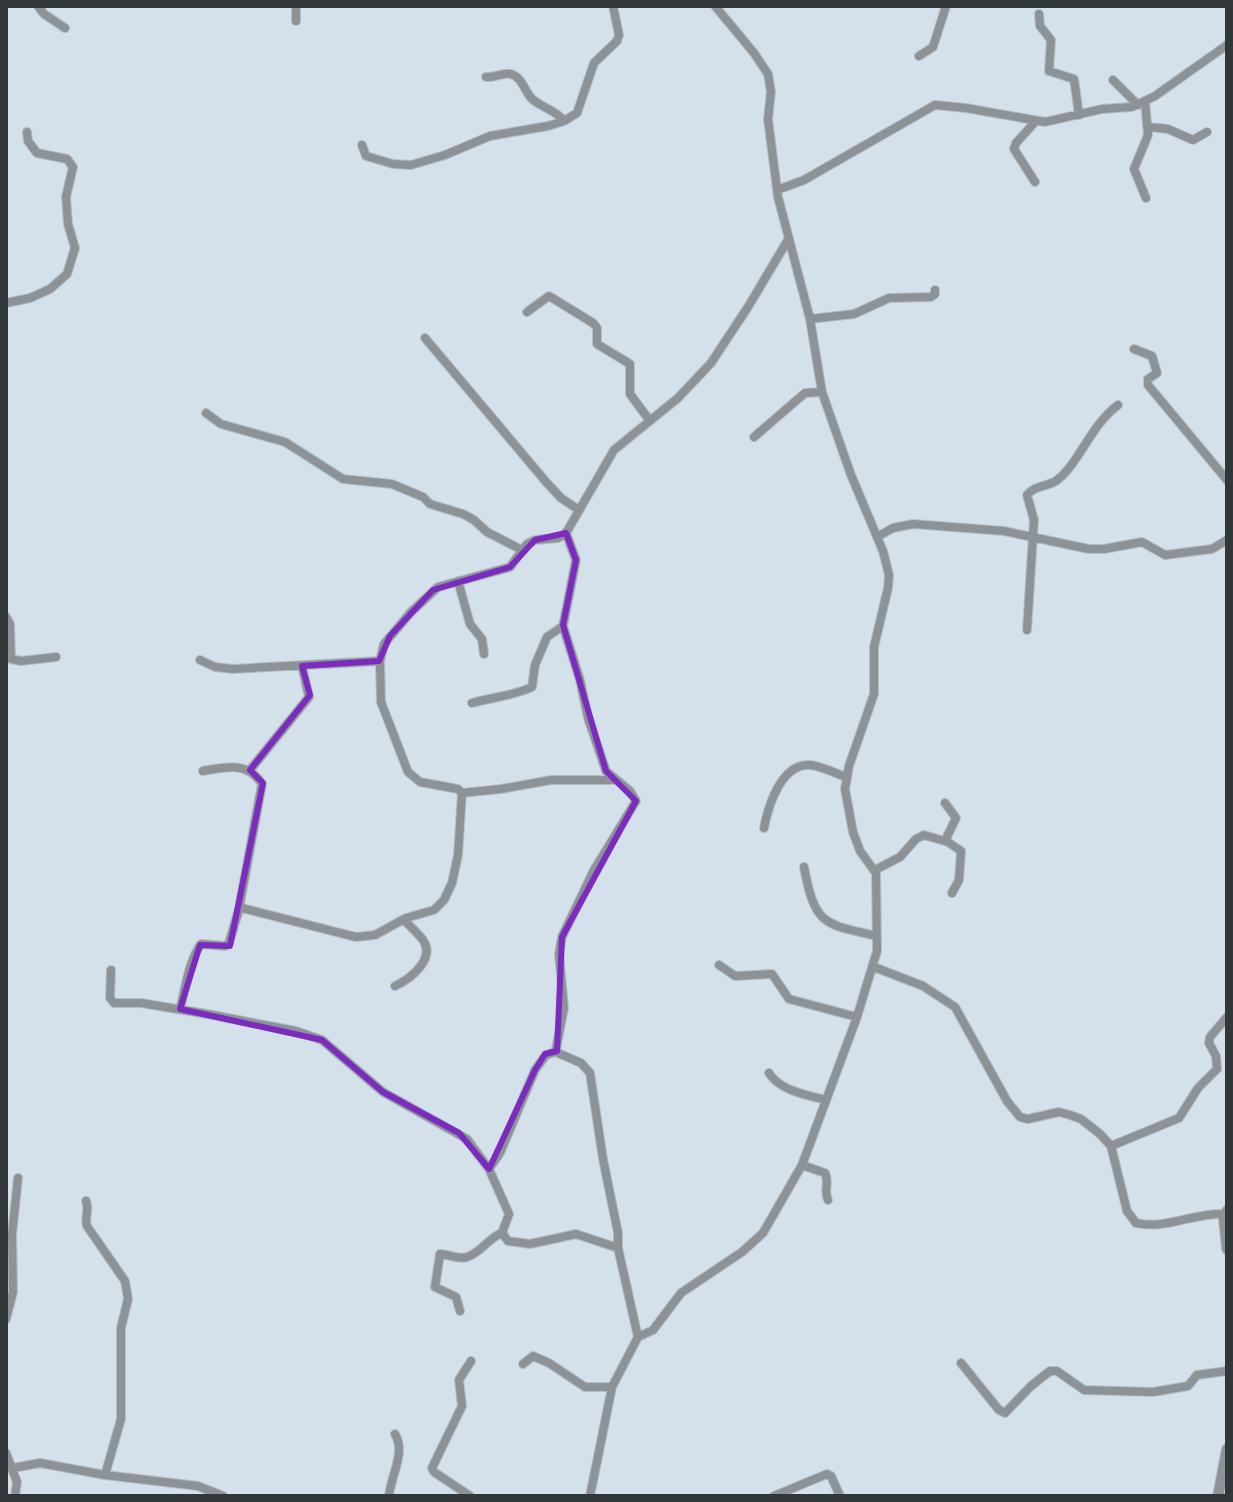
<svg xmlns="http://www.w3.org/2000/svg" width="1233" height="1502" viewBox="0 0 1233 1502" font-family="'Nunito Sans',sans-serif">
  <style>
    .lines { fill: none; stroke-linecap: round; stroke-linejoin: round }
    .minor-casing { stroke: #b3bec7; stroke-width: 10 }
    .tertiary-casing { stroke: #b3bec7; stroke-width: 12 }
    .minor { stroke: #8d9296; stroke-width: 8 }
    .tertiary { stroke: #8d9296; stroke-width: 10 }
    .marked { fill: none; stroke: #7b2cbf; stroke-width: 6; stroke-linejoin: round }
  </style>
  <rect width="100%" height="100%" fill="#d4e0ea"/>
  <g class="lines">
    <!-- minor casing -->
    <g class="minor-casing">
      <path id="minor" d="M38,6L44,14L65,28
        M1039,14L1040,26L1051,40L1049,71L1074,79L1079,115
        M296,21V6
        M919,56L933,47L946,6
        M486,77C495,78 502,72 511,74C523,78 524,91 532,99C542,108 556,110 564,121
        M1113,80L1138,105
        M1145,101L1148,135L1134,169L1146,198
        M1149,127L1168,129L1193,140L1207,132
        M362,145L366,156L393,164L411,165L445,155L490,136L548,126L564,121L577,113L594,63L617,41L619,35L613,6
        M1035,182L1014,149L1016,143L1036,121
        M777,190L804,180L935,105L966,108L1045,122L1102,109L1132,107L1155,96L1227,45
        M6,303L30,298L50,289L67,274L75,248L68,224L66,197L73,167L67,159L37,153L28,141L27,132
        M527,312L549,296L593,323L597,328V344L630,364V394L650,421
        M810,319L854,314L889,298L931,297L935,294V290
        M425,338L547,483L561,498L579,510
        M1134,349L1152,356L1157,373L1148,379V385L1227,480
        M206,413L221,424L285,442L343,479L392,484L423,497L430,504L463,514L474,520L487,532L522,550
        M754,437L805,393L822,392
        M566,533L576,560L563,626L580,680L588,718L606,771L630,791L636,801L594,870L562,937L559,954L564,1008L556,1049L558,1053L581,1063L590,1073L603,1159L618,1233V1248
        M877,537L893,528L913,524L1004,531L1089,549H1104L1142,542L1165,555L1212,549L1227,540
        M458,581L470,624L482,639L484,654
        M6,617L10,624L11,659L21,661L56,657
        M1027,630L1034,520L1027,495C1035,485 1046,487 1056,481C1079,464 1090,426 1118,405
        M200,660L215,667L233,669L380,661
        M472,703C493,697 513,696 532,687L535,665L547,637L563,626
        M250,770L309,697L302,666
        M203,771C226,767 247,761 262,784L240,903L242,908L356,937L375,935L406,918L434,910L444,900L452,883L458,855L462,793L458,789L420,782L408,772L381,702L380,661L384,644L411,612L438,587L510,567L527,544L535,540L558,538L566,533L614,450L678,398L711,363L748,307L789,238
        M462,793L501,789L551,780H613
        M945,803L956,818L945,841
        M764,828C768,807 781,763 810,765C821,766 835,773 846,777
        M804,867C815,925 823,924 877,936
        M875,870L900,857L916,839L924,835L948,842L961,851L959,880L952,893
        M719,965L735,976L772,974L789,999L857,1017
        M874,967L923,986L955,1007L1007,1101L1020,1117L1028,1119L1059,1112L1070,1115L1081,1119L1100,1134L1111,1146L1127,1211L1136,1223C1166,1230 1195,1212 1225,1214
        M111,970L110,998L114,1003H141L207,1014L296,1031L322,1040L383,1092L467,1139L489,1169L509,1214L502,1233L508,1241L530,1244L576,1234L618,1248L638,1337
        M395,986C410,979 436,959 423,940C418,933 410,926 404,920
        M180,1009C186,987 188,963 201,944L225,946L229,943L240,906
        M769,1073C780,1091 807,1095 826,1100
        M1111,1146L1179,1118L1198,1088L1217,1069L1216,1056L1209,1043L1210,1037L1227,1017
        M802,1165L825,1173C830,1182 823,1190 828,1200
        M489,1169L500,1153L535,1070L546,1055L557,1051
        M460,1311L456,1297L435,1287L440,1254C448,1254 459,1260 467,1257C481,1253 488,1238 502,1233
        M6,1319L13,1292L12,1235L18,1178
        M961,1363L999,1410L1005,1413L1031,1386L1050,1371H1057L1084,1390L1153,1392L1188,1386L1197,1375L1227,1371
        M523,1364L533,1356L549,1363L585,1387H612
        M6,1453L17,1482L15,1496
        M13,1468L40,1463L105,1475L121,1419V1328L128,1299L125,1281L87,1226C84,1217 90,1210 86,1201
        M105,1475L198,1486L223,1496
        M389,1496C391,1475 406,1453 395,1434
        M470,1496L434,1472L432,1468L462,1406L459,1380L471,1361
        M590,1496L612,1387L638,1337L653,1330L681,1293L742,1252L763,1233L802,1165L857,1017L877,951L876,873L860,851L853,832L845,789L849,766L874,694V647L888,588L889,575L883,551L851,475L822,392L810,319L778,197L768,119L771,92L768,74L754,53L715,6
        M774,1496L827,1474L831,1476L840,1496"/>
    </g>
    <!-- tertiary casing -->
    <g class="tertiary-casing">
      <path id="tertiary" d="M1227,1211L1224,1219L1227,1249
        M1218,1496L1227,1449"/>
    </g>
    <!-- minor -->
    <use href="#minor" class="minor"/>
    <!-- tertiary -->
    <use href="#tertiary" class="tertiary"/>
  </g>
  <!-- marked area -->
  <path class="marked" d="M566,533L576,560L563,625L606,771L636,801L562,937L557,1051L545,1054L535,1070L489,1169L459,1133L383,1092L322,1040L180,1009L200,945L230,946L263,783L250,770L310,695L302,666L379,661L390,636L433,590L510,567L535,540Z"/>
  <!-- border -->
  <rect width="1233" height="1502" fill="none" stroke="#313639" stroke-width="16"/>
</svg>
